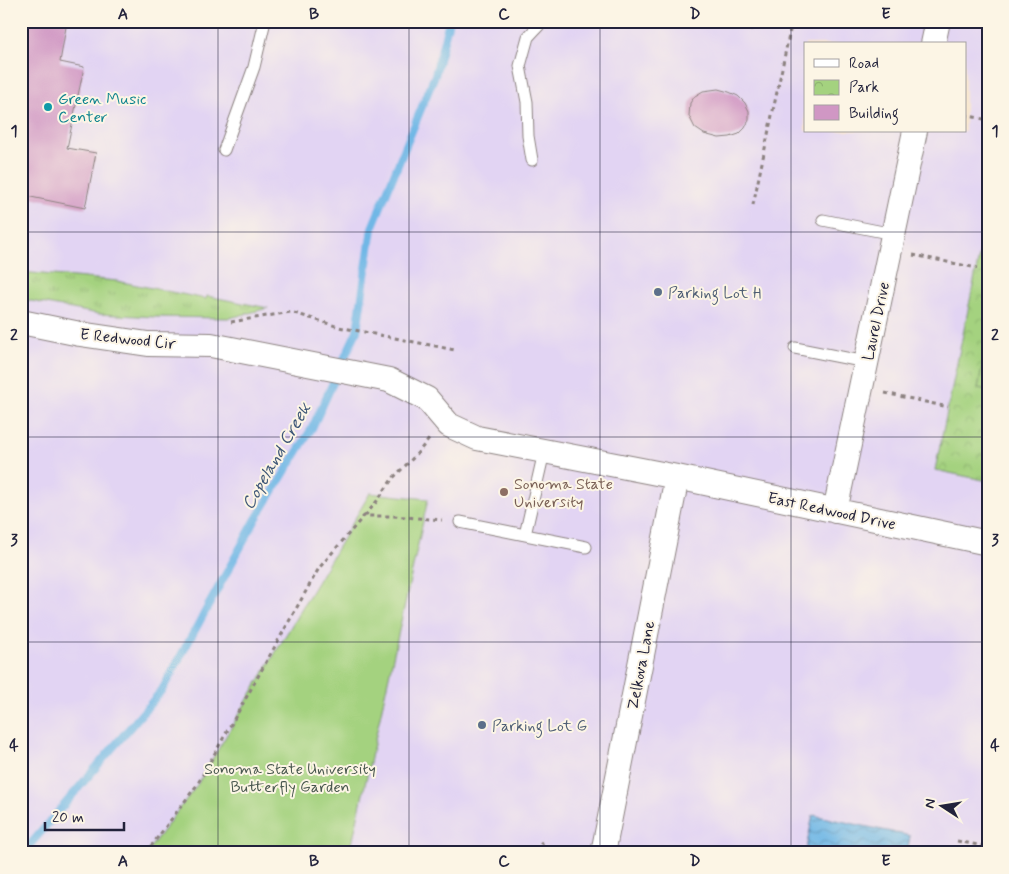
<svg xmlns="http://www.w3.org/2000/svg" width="1009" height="874" viewBox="0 0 1009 874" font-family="Mynerve,sans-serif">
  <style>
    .built { fill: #e2d4f3; fill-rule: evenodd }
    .grass { fill: url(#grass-tufts); stroke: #637a5d }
    .park { fill: url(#park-crowns); stroke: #637a5d }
    .garden { fill: #a4d27f; stroke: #637a5d }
    .water { fill: url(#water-waves); stroke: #486c90 }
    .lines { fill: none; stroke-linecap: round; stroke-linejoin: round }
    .stream { stroke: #6fb7e6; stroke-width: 8 }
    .building { fill: #d097c4 }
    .service-casing { stroke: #8c8280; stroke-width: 13 }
    .minor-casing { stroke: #8c8280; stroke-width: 26 }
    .path { stroke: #8c8280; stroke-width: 3; stroke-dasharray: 4 4; stroke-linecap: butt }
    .service { stroke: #fff; stroke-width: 11 }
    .minor { stroke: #fff; stroke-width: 24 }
    .grid { fill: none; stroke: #22223b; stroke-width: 1; stroke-opacity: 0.55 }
    .culture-dot { fill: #0f9aa8; stroke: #fcf5e5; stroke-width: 2 }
    .service-dot { fill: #5c6f8a; stroke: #fcf5e5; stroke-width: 2 }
    .education-dot { fill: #8d6e63; stroke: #fcf5e5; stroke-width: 2 }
    .labels { text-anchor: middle; stroke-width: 4; stroke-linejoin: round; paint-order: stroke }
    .culture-label { font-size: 16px; fill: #0d838f; stroke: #fcf5e5; text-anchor: start }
    .service-label { font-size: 16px; fill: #4e5e75; stroke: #fcf5e5; text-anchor: start }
    .street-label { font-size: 16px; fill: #22223b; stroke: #fcf5e5 }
    .education-label { font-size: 16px; fill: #785e54; stroke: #fcf5e5; text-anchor: start }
    .park-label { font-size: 16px; fill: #49574f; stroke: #fcf5e5 }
    .water-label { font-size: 18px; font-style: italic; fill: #3d5677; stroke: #fcf5e5 }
    .neatline { fill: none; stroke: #22223b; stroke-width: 2 }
    .grid-label { font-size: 16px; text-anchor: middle; font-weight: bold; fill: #22223b }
  </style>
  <defs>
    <pattern id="grass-tufts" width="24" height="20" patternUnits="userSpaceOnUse" patternTransform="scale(1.25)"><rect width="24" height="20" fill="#a4d27f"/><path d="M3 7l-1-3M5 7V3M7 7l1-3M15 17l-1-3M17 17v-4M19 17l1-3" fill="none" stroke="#8db46f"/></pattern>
    <pattern id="park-crowns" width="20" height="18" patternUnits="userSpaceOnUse" patternTransform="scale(1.25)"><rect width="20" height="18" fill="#a4d27f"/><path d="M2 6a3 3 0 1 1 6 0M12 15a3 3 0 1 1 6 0" fill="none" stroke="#8db46f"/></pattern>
    <pattern id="water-waves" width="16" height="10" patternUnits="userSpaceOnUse" patternTransform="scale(1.25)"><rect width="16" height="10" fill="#6fb7e6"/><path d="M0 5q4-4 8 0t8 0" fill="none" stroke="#5b94bc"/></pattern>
  </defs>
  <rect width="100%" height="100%" fill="#fcf5e5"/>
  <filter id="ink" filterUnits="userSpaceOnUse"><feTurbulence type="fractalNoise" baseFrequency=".02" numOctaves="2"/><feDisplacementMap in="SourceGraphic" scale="10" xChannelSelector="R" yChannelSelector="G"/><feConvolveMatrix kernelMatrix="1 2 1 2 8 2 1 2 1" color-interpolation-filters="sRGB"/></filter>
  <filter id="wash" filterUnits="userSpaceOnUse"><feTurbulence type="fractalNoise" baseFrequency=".0096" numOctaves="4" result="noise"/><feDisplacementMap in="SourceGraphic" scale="20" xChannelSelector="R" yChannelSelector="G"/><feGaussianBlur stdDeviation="1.12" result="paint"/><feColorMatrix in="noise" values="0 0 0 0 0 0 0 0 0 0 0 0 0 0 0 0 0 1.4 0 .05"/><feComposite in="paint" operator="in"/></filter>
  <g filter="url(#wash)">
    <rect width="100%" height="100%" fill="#f6e2c6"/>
    <!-- built -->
    <path class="built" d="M21,21H988V853H21ZM805,44H965V131H805Z"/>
    <!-- grass -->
    <path class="grass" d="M21,272L117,281L206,299L207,296L268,308L230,318L156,317L98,314L21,299Z"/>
    <!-- park -->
    <path class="park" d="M988,213V481L935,470Z"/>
    <!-- garden -->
    <path class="garden" d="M986,348H988V390L978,388Z
      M370,493L428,499L350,853H146L197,785Z"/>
    <!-- water -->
    <path class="water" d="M813,815L910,836L907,853H805Z"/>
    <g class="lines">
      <!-- stream -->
      <path class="stream" d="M23,853L162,690L256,519L312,428L357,331L372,228L435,75L449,21"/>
    </g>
    <g id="blocks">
      <!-- building -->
      <path class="building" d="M21,21H67L60,62L84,67L67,148L96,153L85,208L21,195Z
        M730,21H774L765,28L751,30L742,28Z
        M718,89L729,92L738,96L745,103L749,111V120L745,128L739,134L730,137L719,138L704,134L695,128L689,116L690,103L695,96L703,91Z"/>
    </g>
  </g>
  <g filter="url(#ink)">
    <use href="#blocks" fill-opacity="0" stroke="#8c8280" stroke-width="1"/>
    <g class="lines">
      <!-- service casing -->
      <g class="service-casing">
        <path id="service" d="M224,150L254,67L265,21
          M532,160L528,136L527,102L520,66L528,37L543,21
          M823,220L893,234
          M795,348L866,362
          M460,522L586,547
          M525,535L544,452"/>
      </g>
      <!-- minor casing -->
      <g class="minor-casing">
        <path id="minor" d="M933,44L938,21
          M21,322L80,334L148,344L211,345L389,380L427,399L449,425L477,438L677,477L988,543
          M835,511L915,131
          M603,853L677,477"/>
      </g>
      <!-- path -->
      <path class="path" d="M867,27L868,21
        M965,115L988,120
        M753,205L792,21
        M913,255L977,268
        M231,322L291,312L339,327L455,350
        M885,393L948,407
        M365,516L377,501L393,478L415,456L430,438
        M957,841L988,847
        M540,842L554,853
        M146,853L197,785L319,568L364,516H393L442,520"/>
      <!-- service -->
      <use href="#service" class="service"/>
      <!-- minor -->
      <use href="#minor" class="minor"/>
    </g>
  </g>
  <!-- grid -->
  <path class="grid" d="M218,21V853M409,21V853M600,21V853M791,21V853M21,232H988M21,437H988M21,642H988"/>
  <!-- markers -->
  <circle class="culture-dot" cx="48" cy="107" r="5"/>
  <g class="service-dot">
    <circle cx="658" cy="292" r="5"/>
    <circle cx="482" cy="725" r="5"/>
  </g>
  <circle class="education-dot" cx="504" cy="492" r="5"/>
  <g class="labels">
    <!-- culture labels -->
    <g class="culture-label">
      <text x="58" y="104">Green Music<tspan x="58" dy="18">Center</tspan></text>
    </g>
    <!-- service labels -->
    <g class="service-label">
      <text x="668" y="298">Parking Lot H</text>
      <text x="492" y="731">Parking Lot G</text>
    </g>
    <!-- street labels -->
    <g class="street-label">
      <text transform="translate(875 321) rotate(-78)" y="6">Laurel Drive</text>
      <text transform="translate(128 338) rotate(6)" y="6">E Redwood Cir</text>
      <text transform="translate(832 510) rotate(12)" y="6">East Redwood Drive</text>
      <text transform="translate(640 665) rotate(-79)" y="6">Zelkova Lane</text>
    </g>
    <!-- education labels -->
    <g class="education-label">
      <text x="514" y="489">Sonoma State<tspan x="514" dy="18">University</tspan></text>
    </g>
    <!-- park labels -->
    <g class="park-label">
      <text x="290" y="774">Sonoma State University<tspan x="290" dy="18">Butterfly Garden</tspan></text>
    </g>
    <!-- water labels -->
    <g class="water-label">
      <text transform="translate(276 456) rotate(-60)" y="6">Copeland Creek</text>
    </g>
  </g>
  <!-- margin -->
  <rect width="1009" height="874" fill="none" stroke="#fcf5e5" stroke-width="55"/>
  <!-- legend -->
  <rect x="804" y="42" width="162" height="90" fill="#fcf5e5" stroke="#a5a1a1"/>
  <rect x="814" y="59" width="25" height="8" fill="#ffffff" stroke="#a5a1a1"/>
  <text x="849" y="68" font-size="15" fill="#22223b">Road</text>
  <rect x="814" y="80" width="25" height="15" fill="url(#park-crowns)" stroke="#a5a1a1"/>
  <text x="849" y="92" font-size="15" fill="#22223b">Park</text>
  <rect x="814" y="105" width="25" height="15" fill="#d097c4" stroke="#a5a1a1"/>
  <text x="849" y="118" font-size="15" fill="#22223b">Building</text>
  <!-- north arrow -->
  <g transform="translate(942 806) rotate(282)" stroke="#fcf5e5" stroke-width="4" paint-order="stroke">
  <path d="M0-4L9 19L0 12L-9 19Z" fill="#22223b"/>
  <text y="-8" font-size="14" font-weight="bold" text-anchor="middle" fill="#22223b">N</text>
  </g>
  <!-- scale -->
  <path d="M45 822v8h79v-8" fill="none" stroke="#22223b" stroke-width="2.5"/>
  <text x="52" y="822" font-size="15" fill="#22223b" stroke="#fcf5e5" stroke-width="4" paint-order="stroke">20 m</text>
  <rect x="28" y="28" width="954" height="818" class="neatline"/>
  <g class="grid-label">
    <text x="123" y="19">A</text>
    <text x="314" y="19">B</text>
    <text x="504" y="19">C</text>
    <text x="695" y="19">D</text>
    <text x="886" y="19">E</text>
    <text x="14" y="136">1</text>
    <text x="995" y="136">1</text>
    <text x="14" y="340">2</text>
    <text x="995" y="340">2</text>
    <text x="14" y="545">3</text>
    <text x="995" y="545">3</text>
    <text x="14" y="750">4</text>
    <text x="995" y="750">4</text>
    <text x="123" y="866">A</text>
    <text x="314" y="866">B</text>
    <text x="504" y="866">C</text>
    <text x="695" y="866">D</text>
    <text x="886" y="866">E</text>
  </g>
</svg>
